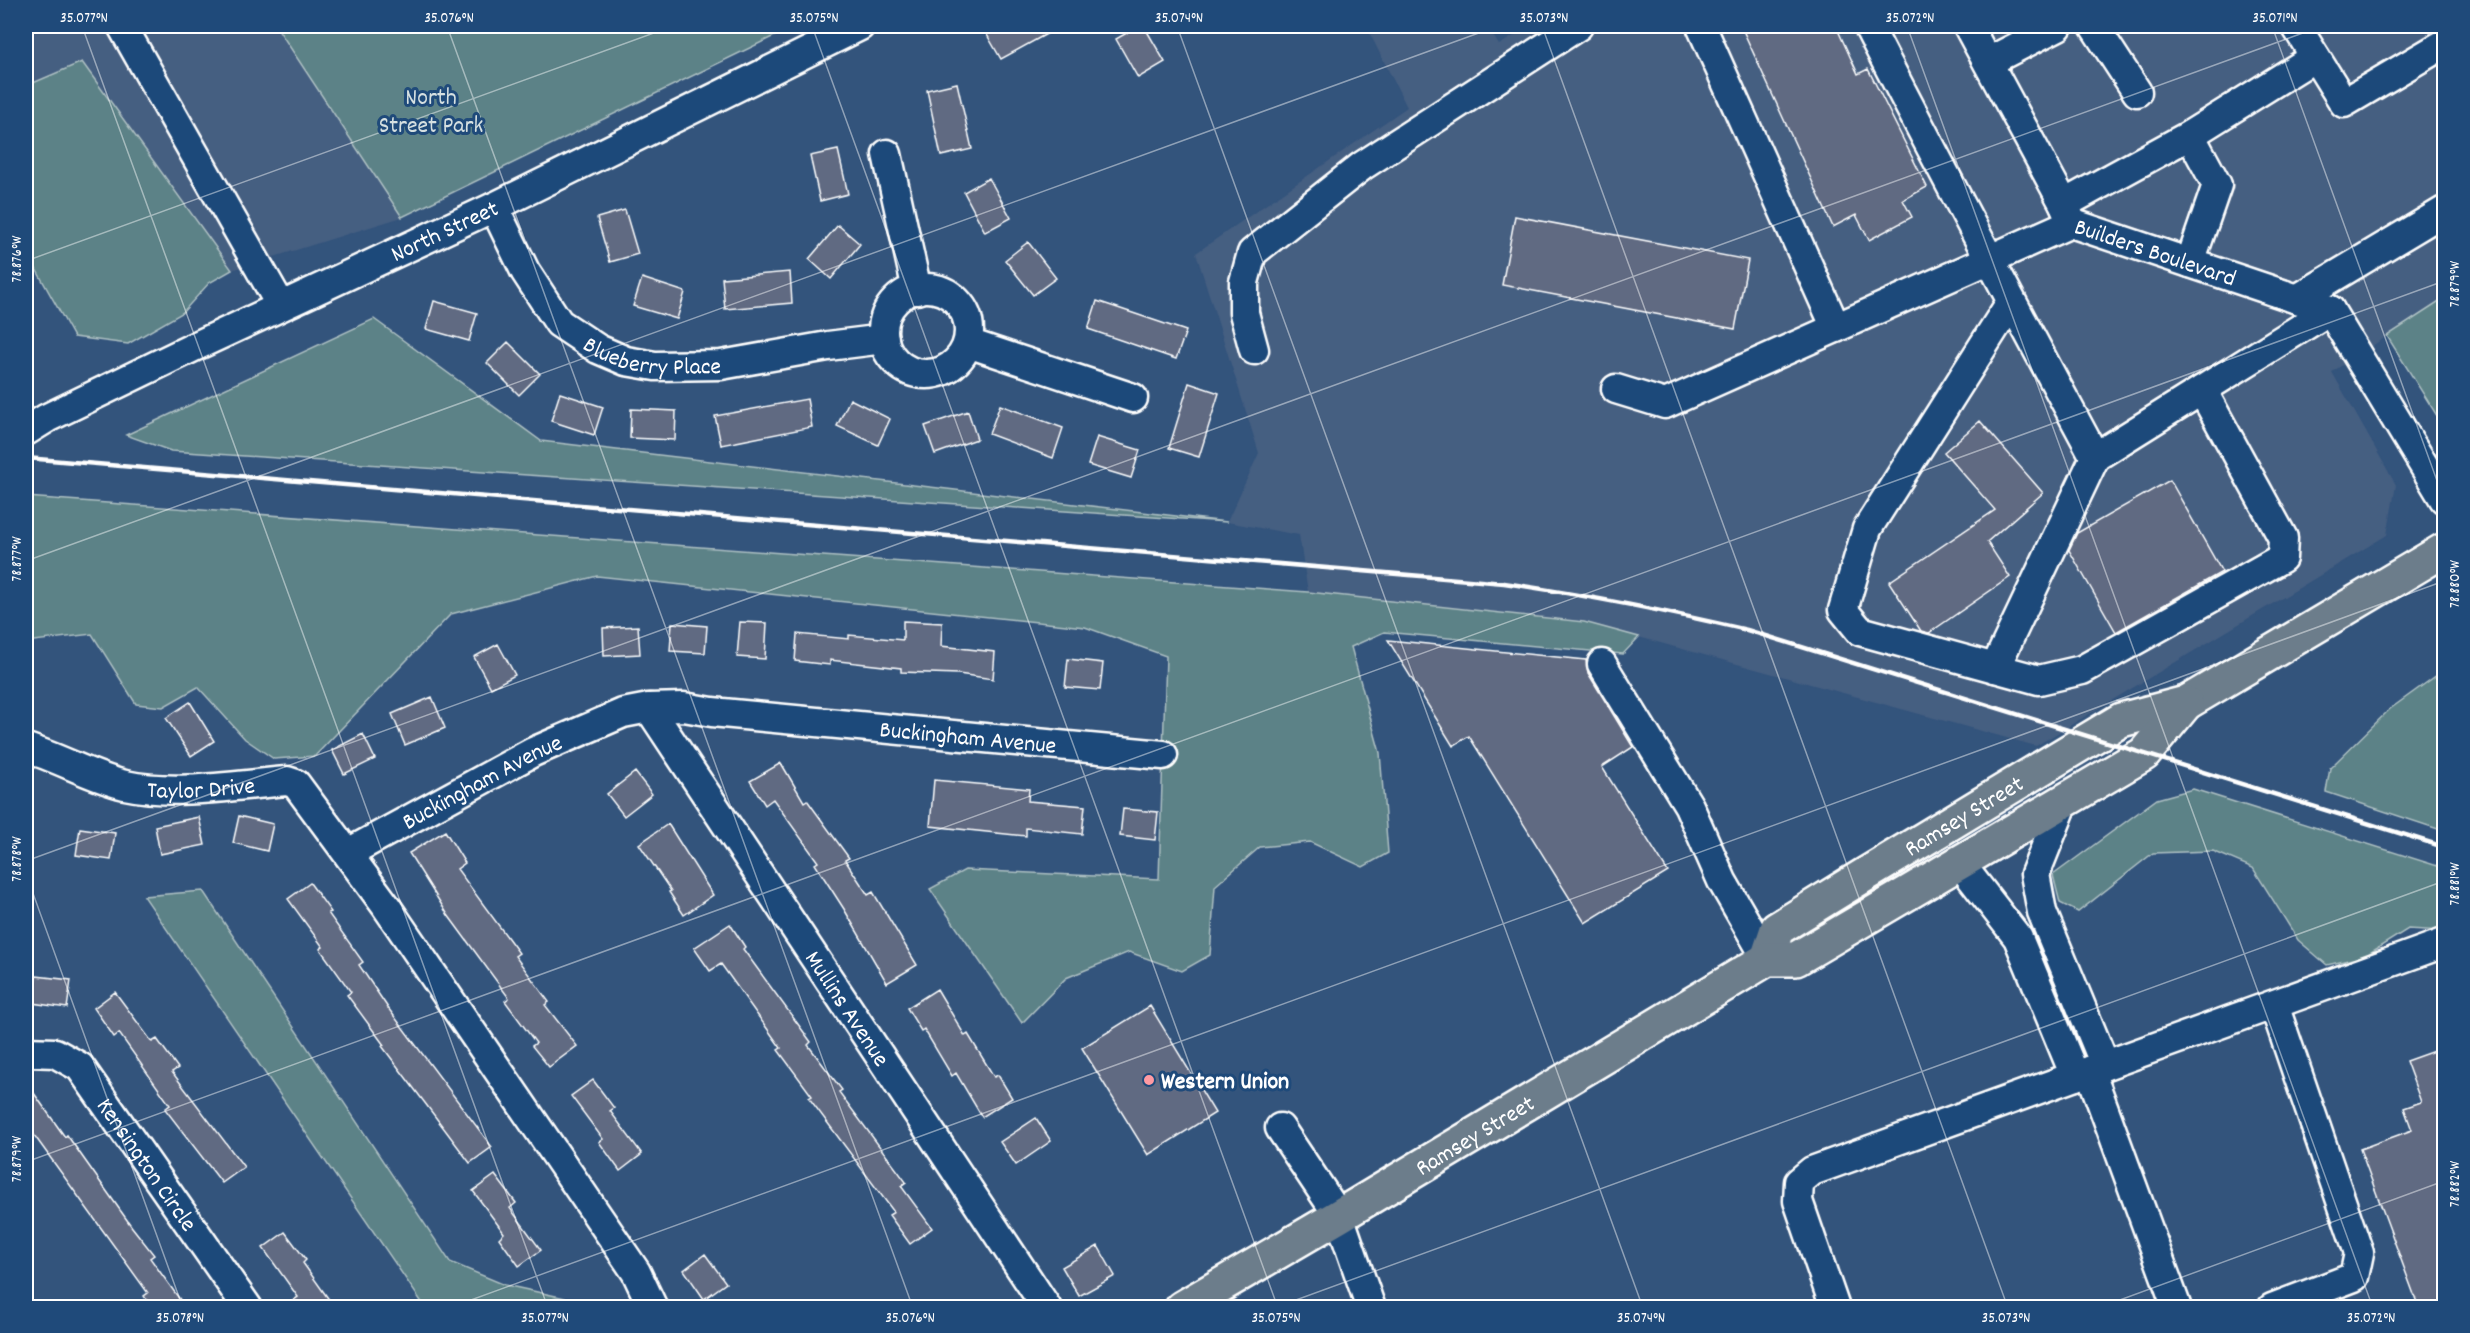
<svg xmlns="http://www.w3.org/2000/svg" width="2470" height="1333" viewBox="0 0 2470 1333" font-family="Dekko,sans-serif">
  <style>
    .built { fill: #455e81 }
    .green { fill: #5c8287; stroke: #aec0c3; stroke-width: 1.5 }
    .building { fill: #616a82; stroke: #fff; stroke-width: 1.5 }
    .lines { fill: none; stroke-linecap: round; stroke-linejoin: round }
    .minor-casing { stroke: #fff; stroke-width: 33 }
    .major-casing { stroke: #fff; stroke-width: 38 }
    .minor { stroke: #1f4a7a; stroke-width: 28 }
    .major { stroke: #6c7d8b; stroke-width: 33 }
    .rail { stroke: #fff; stroke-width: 4.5 }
    .ticks { fill: none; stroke: #fff; stroke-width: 1.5; stroke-opacity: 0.45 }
    .poi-dot { fill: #ff9aa2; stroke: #1f4a7a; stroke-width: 2 }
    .labels { text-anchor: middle; stroke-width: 6; stroke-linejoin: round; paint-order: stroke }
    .park-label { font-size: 24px; fill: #d6e0e1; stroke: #1f4a7a }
    .street-label { font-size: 24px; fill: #fff; stroke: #1f4a7a }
    .poi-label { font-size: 24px; font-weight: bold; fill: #fff; stroke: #1f4a7a; text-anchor: start }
    .neatline { fill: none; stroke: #fff; stroke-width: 2 }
    .ticks-label { font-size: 15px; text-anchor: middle; fill: #fff }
  </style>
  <rect width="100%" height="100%" fill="#33547c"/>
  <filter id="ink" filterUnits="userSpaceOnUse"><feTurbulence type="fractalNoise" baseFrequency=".0167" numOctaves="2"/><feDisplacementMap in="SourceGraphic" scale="12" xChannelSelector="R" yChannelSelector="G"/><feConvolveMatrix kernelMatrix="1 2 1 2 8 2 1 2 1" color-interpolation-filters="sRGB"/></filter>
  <g filter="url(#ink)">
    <!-- built -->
    <path class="built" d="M26,26H276L402,217L232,270L82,62L26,86Z
      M1366,26H1487L1499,45L1530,26H2444V299L2332,372L2396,485L2387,535L2036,746L1584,622L1308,592L1299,535L1227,522L1259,453L1196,253L1407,107Z"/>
    <!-- green -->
    <path class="green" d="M276,26H795L402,217Z
      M82,62L232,270L209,283L182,313L128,344L74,337L26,251V86Z
      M2444,299V427L2387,336Z
      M374,319L541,441L1227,522L171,451L126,435Z
      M26,497L1308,592L1584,622L1639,637L1623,654L1384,632L1351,647L1380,753L1388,853L1363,867L1310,842L1260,847L1215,886L1210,955L1182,971L1129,952L1066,978L1022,1023L930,889L965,870L1159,879L1166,656L1085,627L597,576L451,614L315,756L274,759L245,739L198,687L163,707L136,704L92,634L26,642Z
      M2444,670V831L2326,792L2330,768L2390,709Z
      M2193,789L2444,868V931L2408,929L2365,956L2327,965L2298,940L2253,868L2213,851L2153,853L2078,912L2060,903L2053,875L2157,799Z
      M203,891L450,1262L505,1285L565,1298L573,1307H425L144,896Z"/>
    <!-- building -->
    <path class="building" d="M999,26H1061L1001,59L986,33Z
      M1139,26H1144L1165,62L1138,78L1116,39Z
      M1741,26H1836L1858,74L1868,69L1927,187L1903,200L1912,217L1869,240L1856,215L1833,227Z
      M957,83L972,149L941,156L927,90Z
      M838,150L848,194L820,201L810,156Z
      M989,178L1011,218L985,232L964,192Z
      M625,210L638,254L610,262L597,218Z
      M1515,216L1748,260L1735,329L1502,285Z
      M838,225L860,244L831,279L809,259Z
      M1028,242L1056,278L1033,295L1005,260Z
      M790,272L792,303L725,309L722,278Z
      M642,278L685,292L677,319L633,306Z
      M434,301L477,313L469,341L426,329Z
      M1097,301L1186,331L1176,359L1088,329Z
      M508,342L540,374L519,395L487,363Z
      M1189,383L1219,393L1199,457L1169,448Z
      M560,393L603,407L594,435L551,421Z
      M807,399L812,427L721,445L715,416Z
      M850,399L890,419L878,445L837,426Z
      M1000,405L1063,428L1053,458L989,434Z
      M631,409L676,411L675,440L630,438Z
      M968,411L977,439L935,454L925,426Z
      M1980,421L2043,493L1987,542L2010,577L1929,633L1921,631L1889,582L1995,510L1944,452Z
      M1097,437L1140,450L1131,478L1088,465Z
      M2170,480L2222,572L2116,632L2069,550L2077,533Z
      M903,621L942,623L941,646L995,652L993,679L958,674L901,672V668L830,660V665L795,661L797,634L849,639V635L903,640Z
      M740,622L767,623L765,659L737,657Z
      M672,623L707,626L705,653L670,651Z
      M638,626L640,654L604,656L603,628Z
      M1388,640L1586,660L1588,673L1633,747L1602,767L1668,872L1585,923L1469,736L1453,746Z
      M498,644L515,675L491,688L474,657Z
      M1068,659L1103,663L1100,690L1065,687Z
      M432,697L445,728L405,745L392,714Z
      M190,702L214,741L191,756L166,718Z
      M363,734L375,759L344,774L332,750Z
      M781,763L804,802L807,800L849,858L845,860L868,895L873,892L917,965L887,983L844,909L815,864L818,862L773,799L765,805L750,781Z
      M635,772L652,794L624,816L607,794Z
      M934,780L1029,789L1028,801L1085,806L1082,834L1026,828V836L930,826Z
      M1123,809L1158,812L1155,840L1120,836Z
      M239,816L273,824L267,851L233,843Z
      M199,817L205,845L160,854L155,826Z
      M668,824L713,895L684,915L669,892L671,891L639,844Z
      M80,828L115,833L111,860L76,855Z
      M445,831L465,863L457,869L519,953L515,956L549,1002L545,1005L577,1046L549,1067L532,1046L536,1043L505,1001L509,998L448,915L409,853Z
      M310,883L331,912L328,913L363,962L359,965L388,1008L492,1147L470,1163L382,1046L384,1045L347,995L351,992L320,949L323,947L288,899Z
      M730,924L745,947L743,949L811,1042L808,1045L842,1090L839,1092L906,1182L901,1186L932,1228L910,1244L889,1215L894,1212L809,1098L812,1096L778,1050L781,1048L721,964L710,971L694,948Z
      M36,976L71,980L67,1008L32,1003Z
      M937,989L965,1036L968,1034L994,1077L998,1075L1012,1098L982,1117L956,1073L952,1076L924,1029L921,1031L907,1008Z
      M115,992L152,1042L157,1039L178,1068L172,1072L244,1167L222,1183L165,1109L170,1105L119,1033L114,1037L94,1008Z
      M1150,1006L1215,1113L1148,1155L1082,1048Z
      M2445,1047V1308H2419L2360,1149L2412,1130L2404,1108L2421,1102L2406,1061Z
      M593,1080L614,1108L610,1111L642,1154L620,1171L599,1142L603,1139L571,1096Z
      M26,1082L65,1137L67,1135L132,1227L154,1255L150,1258L186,1308H152L144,1296L148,1293L26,1124Z
      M1036,1118L1051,1141L1016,1165L1000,1142Z
      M495,1175L516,1203L510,1208L541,1250L519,1266L499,1238L504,1233L473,1191Z
      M285,1232L306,1260L303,1263L335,1308H283L298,1297L263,1248Z
      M1098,1246L1115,1276L1079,1296L1062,1267Z
      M705,1254L726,1283L704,1299L684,1270Z"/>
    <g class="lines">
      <!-- minor casing -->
      <g class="minor-casing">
        <g id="minor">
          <path d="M122,26L281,306"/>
          <path d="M1701,26L1836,328"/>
          <path d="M1868,26C1942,170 2018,314 2095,457L2202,390L2283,538L2282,558L2082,670L2039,680L1860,631L1843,610L1867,529L2011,302"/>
          <path d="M1968,26L2064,204L2071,221"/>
          <path d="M2094,26L2137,92"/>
          <path d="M2296,26L2344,103L2444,44"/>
          <path d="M1988,62L2058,26"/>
          <path d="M887,154L917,290"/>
          <path d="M2064,204L2190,135L2315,57"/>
          <path id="s1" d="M494,207L525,271L559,323L598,349L626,361L655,366L721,365L828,346L884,339"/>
          <path d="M2190,263L2217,185L2190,135"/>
          <circle cx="926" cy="331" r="43"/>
          <path d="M2297,299L2444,211"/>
          <path d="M968,343L1133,398"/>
          <path d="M1254,350L1244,313V282L1252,253L1362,166L1578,26"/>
          <path id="s2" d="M1616,389L1665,404L2071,223L2330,310L2444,499"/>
          <path d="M2202,390L2330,310"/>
          <path id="s3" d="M26,431L47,418L196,346L494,207L860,26"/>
          <path d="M1602,664L1689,806L1722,881L1767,959"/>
          <path d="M1995,668L2095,457"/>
          <path id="s4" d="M649,708L1047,1308"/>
          <path id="s5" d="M26,748C60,758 91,777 125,785C176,796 237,785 287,781L296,784L386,906L636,1272L653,1308"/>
          <path d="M2065,799L2035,874L2042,912L2105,1065"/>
          <path id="s6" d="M348,853L533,752L623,713L649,708L684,707L712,712L1163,755"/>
          <path d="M1959,862L2018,938L2075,1076"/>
          <path id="s7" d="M26,1052L55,1053L80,1067L248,1308"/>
          <path d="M2090,1071L2177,1308"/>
          <path d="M1280,1128L1339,1216L1371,1308"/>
          <path d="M1835,1308L1798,1201L1799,1182L1812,1171L2444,943"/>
          <path d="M2272,1308L2354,1277L2359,1253L2274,1005"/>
        </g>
      </g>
      <!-- major casing -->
      <g class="major-casing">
        <g id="major">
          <path id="s8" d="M1767,959L1777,929L1863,876L2121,720L2186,703L2444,550"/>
          <path id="s9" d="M1182,1308L1339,1216L1767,959H1796L2144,754L2186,703"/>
        </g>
      </g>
      <!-- minor -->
      <use href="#minor" class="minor"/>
      <!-- major -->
      <use href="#major" class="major"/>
      <!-- rail -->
      <path class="rail" d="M26,458L1504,583C1586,595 1666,611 1747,630L2444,847"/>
    </g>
  </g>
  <!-- ticks -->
  <path class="ticks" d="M82,26L548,1308M447,26L913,1308M812,26L1278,1308M1177,26L1643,1308M1542,26L2008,1308M1907,26L2373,1308M2272,26L2444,500M26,261L673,26M26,561L1498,26M26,861L2322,26M26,874L183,1308M26,1162L2444,281M449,1308L2444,581M1274,1308L2444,881M2098,1308L2444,1181"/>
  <!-- markers -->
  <circle class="poi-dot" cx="1149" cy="1080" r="6"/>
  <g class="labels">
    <!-- park labels -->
    <g class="park-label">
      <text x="431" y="104">North<tspan x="431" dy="28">Street Park</tspan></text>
    </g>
    <!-- street labels -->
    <g class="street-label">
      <text dy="8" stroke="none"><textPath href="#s3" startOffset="464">North Street</textPath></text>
      <text dy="8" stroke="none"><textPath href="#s2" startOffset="585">Builders Boulevard</textPath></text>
      <text dy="8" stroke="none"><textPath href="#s1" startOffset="236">Blueberry Place</textPath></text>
      <text dy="8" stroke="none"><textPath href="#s6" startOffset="656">Buckingham Avenue</textPath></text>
      <text dy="8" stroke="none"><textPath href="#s6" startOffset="152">Buckingham Avenue</textPath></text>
      <text dy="8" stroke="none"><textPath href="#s5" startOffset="182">Taylor Drive</textPath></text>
      <text dy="8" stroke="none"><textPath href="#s8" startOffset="250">Ramsey Street</textPath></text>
      <text dy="8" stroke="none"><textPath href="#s4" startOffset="360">Mullins Avenue</textPath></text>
      <text dy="8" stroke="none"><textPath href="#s9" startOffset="340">Ramsey Street</textPath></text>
      <text dy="8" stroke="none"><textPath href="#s7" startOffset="176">Kensington Circle</textPath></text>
    </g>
    <!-- poi labels -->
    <g class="poi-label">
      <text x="1161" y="1088">Western Union</text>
    </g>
  </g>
  <!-- margin -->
  <rect width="2470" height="1333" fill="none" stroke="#1f4a7a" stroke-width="66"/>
  <rect x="33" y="33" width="2404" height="1267" class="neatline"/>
  <g class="ticks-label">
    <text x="84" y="22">35.077°N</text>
    <text x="449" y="22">35.076°N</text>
    <text x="814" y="22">35.075°N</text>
    <text x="1179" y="22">35.074°N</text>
    <text x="1544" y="22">35.073°N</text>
    <text x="1910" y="22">35.072°N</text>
    <text x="2275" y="22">35.071°N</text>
    <text transform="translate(16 259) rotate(-90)" y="5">78.876°W</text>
    <text transform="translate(2454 284) rotate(-90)" y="5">78.879°W</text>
    <text transform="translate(16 559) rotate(-90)" y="5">78.877°W</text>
    <text transform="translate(2454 584) rotate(-90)" y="5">78.880°W</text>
    <text transform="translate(16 859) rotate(-90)" y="5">78.878°W</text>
    <text transform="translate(2454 884) rotate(-90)" y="5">78.881°W</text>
    <text transform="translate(16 1159) rotate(-90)" y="5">78.879°W</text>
    <text transform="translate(2454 1184) rotate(-90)" y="5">78.882°W</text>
    <text x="180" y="1322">35.078°N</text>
    <text x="545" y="1322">35.077°N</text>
    <text x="910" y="1322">35.076°N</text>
    <text x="1276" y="1322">35.075°N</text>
    <text x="1641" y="1322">35.074°N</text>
    <text x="2006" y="1322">35.073°N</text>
    <text x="2371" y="1322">35.072°N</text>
  </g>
</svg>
